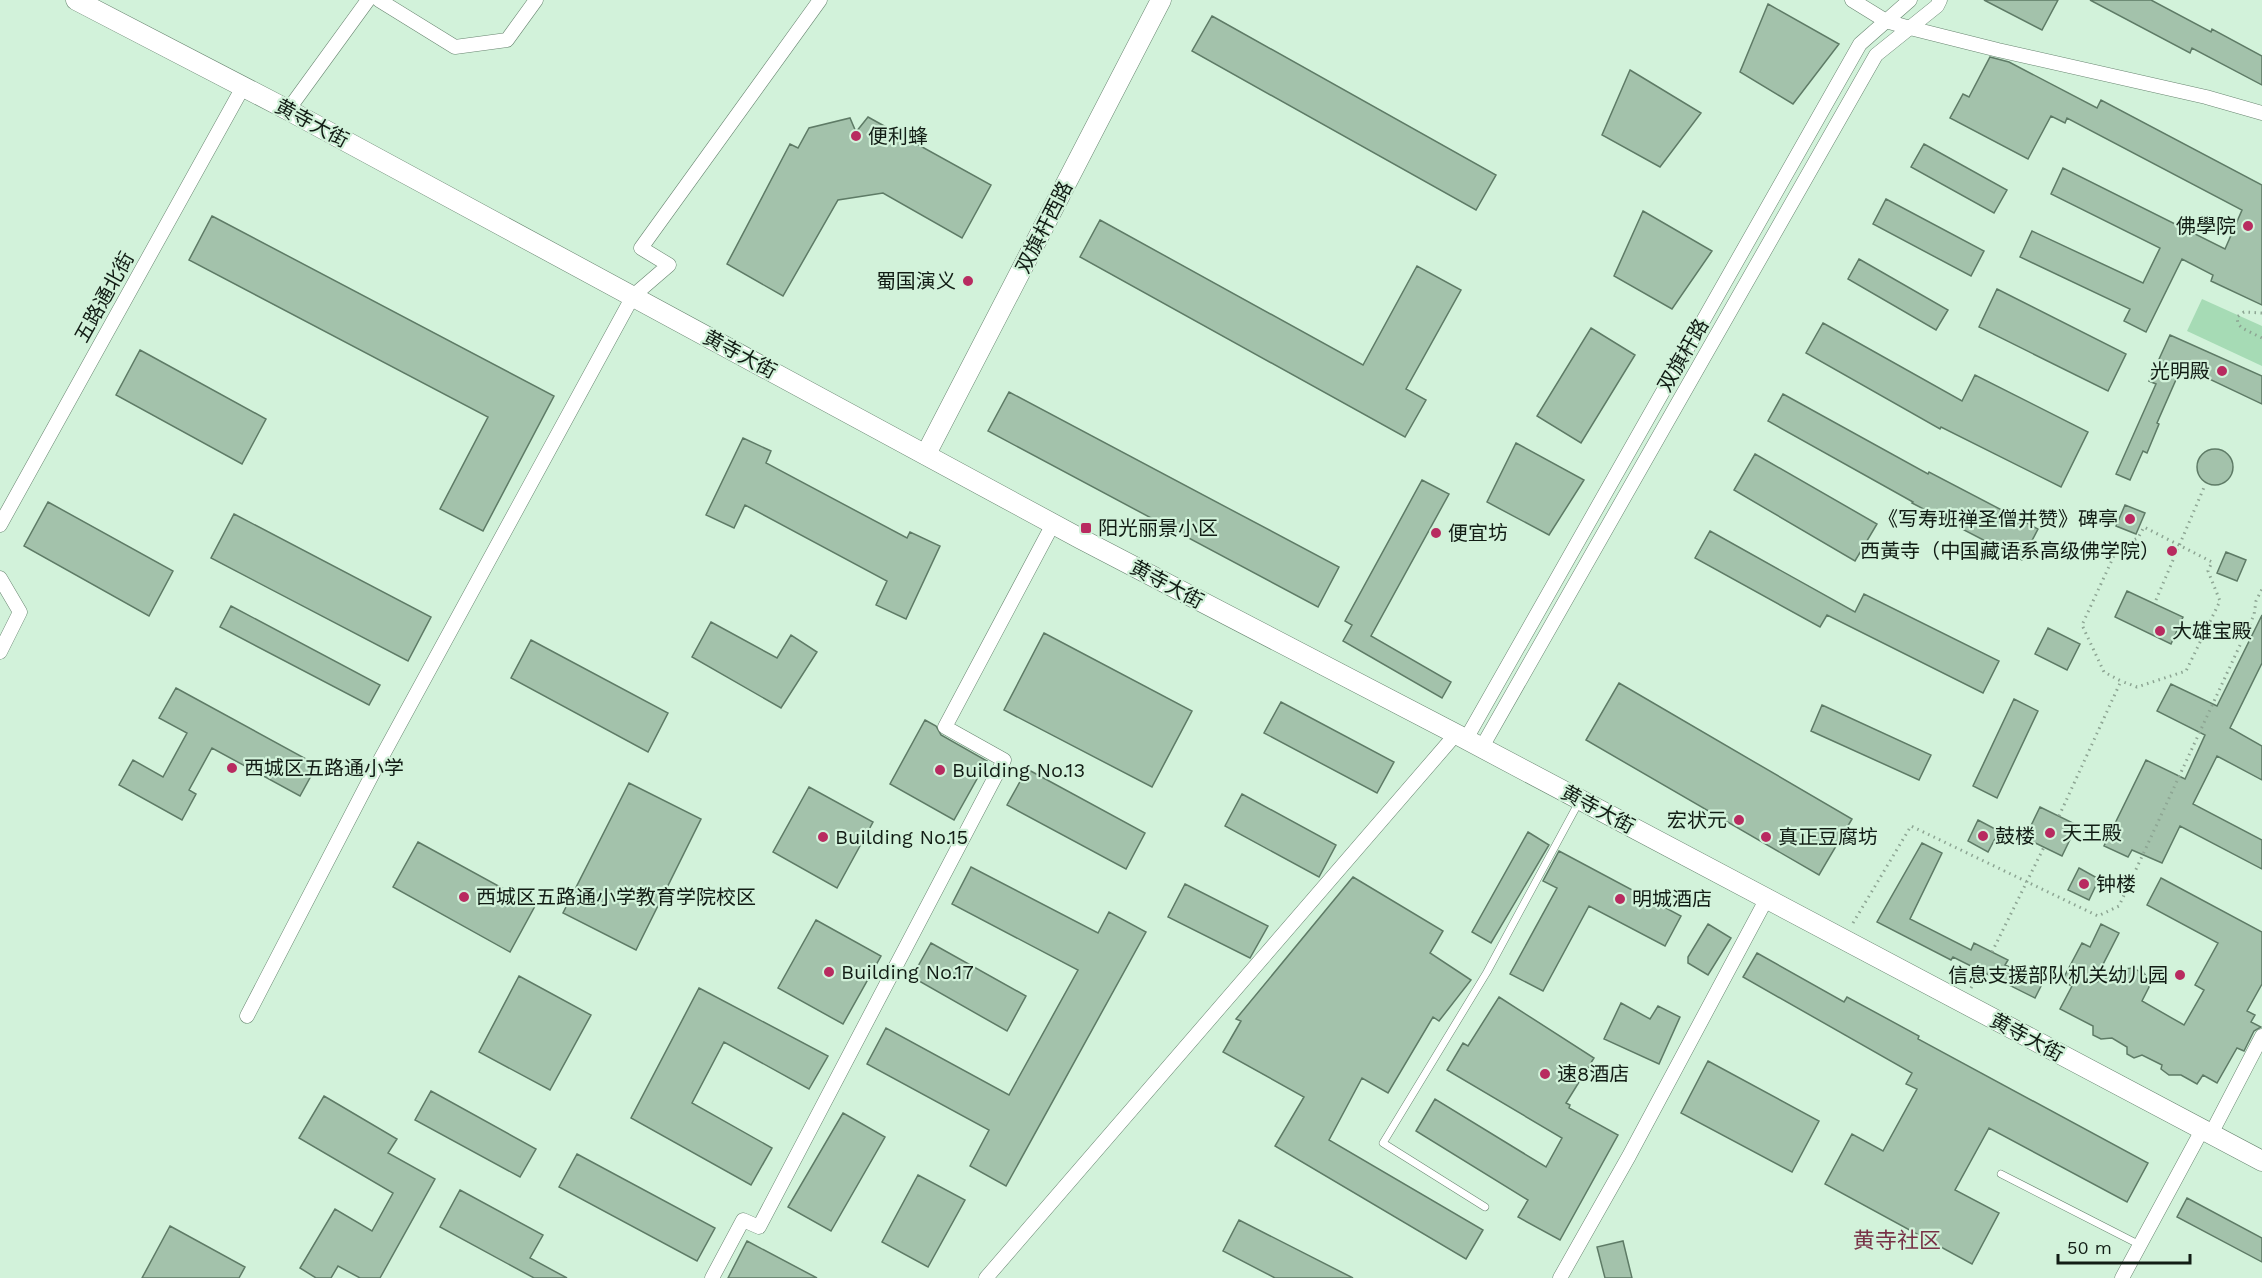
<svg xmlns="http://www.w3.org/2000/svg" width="2262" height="1278" viewBox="0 0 2262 1278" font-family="'Work Sans','Noto Sans SC',sans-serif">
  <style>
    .green { fill: #a6dbb5 }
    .building { fill: #a3c2ab; stroke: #5e7b66; stroke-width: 1.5 }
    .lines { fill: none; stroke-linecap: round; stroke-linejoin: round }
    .lane-casing { stroke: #688570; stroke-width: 8 }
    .street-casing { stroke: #688570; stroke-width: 15 }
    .secondary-casing { stroke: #688570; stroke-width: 21 }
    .path { stroke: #8da593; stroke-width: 3; stroke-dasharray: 1.5 4.5; stroke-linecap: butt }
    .lane { stroke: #fff; stroke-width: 7 }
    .street { stroke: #fff; stroke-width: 14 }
    .secondary { stroke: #fff; stroke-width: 20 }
    .poi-dot { fill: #b82b60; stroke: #d2f2da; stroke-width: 2 }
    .labels { text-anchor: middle; stroke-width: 4.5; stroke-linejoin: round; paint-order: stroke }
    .street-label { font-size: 20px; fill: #121d15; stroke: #d2f2da }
    .poi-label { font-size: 20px; fill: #121d15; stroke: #d2f2da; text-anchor: start }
    .quarter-label { font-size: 22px; fill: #773146; stroke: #d2f2da }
  </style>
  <rect width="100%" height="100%" fill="#d2f2da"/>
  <!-- green -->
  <path class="green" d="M2202,299L2262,326V366L2187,331Z"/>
  <!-- building -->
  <path class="building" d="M1984,0H2058L2042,30Z
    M2090,0H2151L2211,32L2212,29L2262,56V85L2192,48L2190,53Z
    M1768,4L1839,44L1793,104L1740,72Z
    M1212,16L1496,175L1476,210L1192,51Z
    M1990,57L2009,62L2097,108L2101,100L2262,185V305L2211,281L2213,275L2182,259L2146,332L2124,321L2130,309L2020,257L2032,231L2143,283L2160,248L2051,194L2063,168L2225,249L2242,210L2067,118L2065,123L2051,116L2028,159L1950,118L1963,94L1969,97Z
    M1630,70L1701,113L1660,167L1602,135Z
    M868,117L991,185L962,238L883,193L838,200L783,296L727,264L790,144L798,148L809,128L850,118L856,132Z
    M1924,144L2007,190L1994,213L1911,167Z
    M1886,199L1984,251L1971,276L1873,224Z
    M1643,211L1712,251L1672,309L1614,276Z
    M212,216L554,396L483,531L440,509L488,417L189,260Z
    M1100,220L1363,365L1417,266L1461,290L1406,389L1426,400L1405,437L1080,257Z
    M1859,259L1948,310L1936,330L1848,279Z
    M1997,289L2126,354L2108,391L1979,327Z
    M1823,323L1962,401L1975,375L2088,432L2061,487L1941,427L1940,429L1806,353Z
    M1591,328L1635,355L1581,443L1537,416Z
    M2170,335L2262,376V404L2182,366L2157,423L2159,424L2147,453L2143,451L2130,480L2116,474L2156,384L2149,381Z
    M140,350L266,419L242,464L116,395Z
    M1009,392L1339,567L1318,607L988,431Z
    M1783,394L1928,474L1929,472L2038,529L2022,560L1912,503L1913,502L1768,421Z
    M743,438L771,451L766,463L907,538L910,532L940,546L906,619L876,605L887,581L745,505L734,528L706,515Z
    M1516,443L1584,480L1549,535L1487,502Z
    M2197 467a18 18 0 1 1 36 0a18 18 0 1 1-36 0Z
    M1755,454L1877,524L1855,561L1734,490Z
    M1422,480L1449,494L1371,636L1451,682L1442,698L1343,641L1352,625L1345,621Z
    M48,502L173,571L149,616L24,546Z
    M2125,505L2145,513L2136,534L2116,526Z
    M234,514L431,617L408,661L211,558Z
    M1710,531L1855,612L1864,594L1999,661L1983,693L1827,615L1820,627L1695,558Z
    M2226,552L2246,560L2237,581L2217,573Z
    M2127,591L2183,617L2171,644L2115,617Z
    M231,606L380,685L369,705L220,627Z
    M2262,615V663L2230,728L2262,746V780L2217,756L2193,804L2262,840V869L2180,826L2162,863L2132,850L2128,857L2104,846L2146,760L2185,779L2205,735L2157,711L2171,684L2217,706Z
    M711,622L777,658L791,635L817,652L781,708L692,657Z
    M2048,628L2080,644L2067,670L2035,654Z
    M1044,633L1192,711L1152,787L1004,710Z
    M531,640L668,713L648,752L511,678Z
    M1619,683L1852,819L1819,875L1586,740Z
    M176,688L317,765L300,796L212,748L189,790L196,794L182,820L119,785L133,760L163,777L187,733L159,718Z
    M2014,699L2038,711L1997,798L1973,786Z
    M1281,702L1394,762L1377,793L1264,733Z
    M1822,705L1931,755L1919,780L1811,731Z
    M925,720L936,726L941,735L987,761L954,820L890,784Z
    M1027,769L1145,833L1126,869L1007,805Z
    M629,783L701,819L636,950L563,913Z
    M809,787L873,822L837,888L773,852Z
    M1242,794L1336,845L1319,877L1225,826Z
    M2040,807L2077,825L2062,856L2025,838Z
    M1978,820L1999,831L1988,852L1968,841Z
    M1528,832L1549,845L1491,943L1472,932Z
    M418,842L535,906L510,952L393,887Z
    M1922,843L1942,853L1910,919L1971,950L1974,943L2008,960L2005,965L2043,982L2035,998L1953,957L1951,960L1877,922Z
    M1559,851L1681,916L1665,946L1589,906L1543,991L1510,974L1557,888L1543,881Z
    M971,867L1098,933L1109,912L1146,932L1006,1186L970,1166L989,1130L867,1064L886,1028L1009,1095L1078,970L952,904Z
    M2079,868L2099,879L2089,900L2068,890Z
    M1353,877L1443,931L1430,953L1471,980L1439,1021L1433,1017L1388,1093L1362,1078L1329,1140L1483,1230L1466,1259L1275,1146L1304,1097L1223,1052L1241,1021L1236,1019Z
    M2161,878L2262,932V984L2247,1011L2255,1015L2251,1022L2261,1027L2254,1031L2244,1051L2237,1048L2217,1083L2203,1075L2197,1084L2181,1075H2169L2161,1069L2162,1065L2142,1055L2134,1058L2127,1054V1047L2112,1038L2101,1039L2093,1035V1026L2060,1009L2072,986L2062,981L2082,943L2090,947L2101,924L2119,933L2093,984L2125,969L2132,968L2144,973L2148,979L2149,987L2142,1001L2184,1025L2204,990L2195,985L2218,943L2147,905Z
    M1185,884L1268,926L1250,958L1168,917Z
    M816,920L881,956L843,1024L778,988Z
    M1708,924L1731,938L1708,975L1688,963V957Z
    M931,943L1026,996L1007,1031L912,977Z
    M1757,953L1844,1002L1847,997L1919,1036L1918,1039L2148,1163L2127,1202L1989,1128L1955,1190L1999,1213L1972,1264L1825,1184L1852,1134L1883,1151L1917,1089L1906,1084L1912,1073L1743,977Z
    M519,976L591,1015L550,1090L479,1052Z
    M699,988L828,1056L809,1089L724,1042L692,1103L772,1148L751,1185L631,1118Z
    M1499,997L1594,1058L1566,1103L1570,1105L1569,1108L1618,1135L1560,1240L1518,1217L1528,1200L1416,1131L1435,1099L1546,1167L1562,1138L1447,1070L1463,1043L1468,1046Z
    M1621,1003L1650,1019L1658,1006L1680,1017L1659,1064L1604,1039Z
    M1708,1061L1819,1121L1792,1172L1681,1113Z
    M431,1091L536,1149L520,1177L415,1120Z
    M324,1096L397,1139L388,1153L435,1179L380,1278H360L338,1266L331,1278H316L300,1268L335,1209L372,1231L393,1193L299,1138Z
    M843,1113L885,1137L831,1231L788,1207Z
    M577,1154L715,1228L697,1261L559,1187Z
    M918,1175L965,1200L928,1267L882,1242Z
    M460,1190L543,1235L530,1258L567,1278H534L440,1227Z
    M2187,1198L2262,1238V1262L2177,1217Z
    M1239,1220L1353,1278H1275L1223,1251Z
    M170,1226L245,1267L239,1278H142Z
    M747,1241L817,1278H728Z
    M1623,1241L1632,1278H1605L1597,1247Z"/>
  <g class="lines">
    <!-- lane casing -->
    <g class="lane-casing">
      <path id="lane" d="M2001,1174L2140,1245
        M1485,1207L1383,1143L1487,972L1579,802"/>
    </g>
    <!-- street casing -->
    <g class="street-casing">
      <path id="street" d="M379,0L455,47L507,40L536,0
        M1852,0L1886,21L1910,28L1998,50L2206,97L2262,113
        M288,110L368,0
        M0,525L243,87
        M0,578L20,612L0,652
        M1466,739L1860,44L1910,0
        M1482,747L1876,55L1937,6L1940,0
        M247,1016L373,773L633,296L669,265L641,248L820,0
        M2211,1134L2262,1036
        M712,1278L743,1220L759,1227L1004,760L945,727L1053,524
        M986,1278L1456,734
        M1560,1278L1629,1156L1767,898
        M2122,1278L2202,1130"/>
    </g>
    <!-- secondary casing -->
    <g class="secondary-casing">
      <path id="secondary" d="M76,0L288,110L1081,539L1456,734L2262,1161
        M926,454L1161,0"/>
    </g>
    <!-- path -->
    <path class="path" d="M2262,313L2244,312L2237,317L2238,324L2242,328L2262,338
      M2156,600L2205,485
      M2059,816L2121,681L2104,672L2082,625L2118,547L2138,538L2144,527L2212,562L2208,571L2220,601L2186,671L2137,687L2121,681
      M1853,923L1911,826L2098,916L2119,906L2254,615L2256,601L2262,589
      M1992,952L2044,847
      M1971,988L1980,971"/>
    <!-- lane -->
    <use href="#lane" class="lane"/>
    <!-- street -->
    <use href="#street" class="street"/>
    <!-- secondary -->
    <use href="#secondary" class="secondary"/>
  </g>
  <!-- markers -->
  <g class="poi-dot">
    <circle cx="856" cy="136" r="6"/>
    <circle cx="2248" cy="226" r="6"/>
    <circle cx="968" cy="281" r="6"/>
    <circle cx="2222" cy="371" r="6"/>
    <circle cx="2130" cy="519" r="6"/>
    <rect x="1080" y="522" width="12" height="12" rx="3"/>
    <circle cx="1436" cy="533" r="6"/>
    <circle cx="2172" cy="551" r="6"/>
    <circle cx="2160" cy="631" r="6"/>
    <circle cx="232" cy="768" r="6"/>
    <circle cx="940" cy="770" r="6"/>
    <circle cx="1739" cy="820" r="6"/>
    <circle cx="2050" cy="833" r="6"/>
    <circle cx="1983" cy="836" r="6"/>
    <circle cx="823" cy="837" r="6"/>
    <circle cx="1766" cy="837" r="6"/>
    <circle cx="2084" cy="884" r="6"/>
    <circle cx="464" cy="897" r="6"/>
    <circle cx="1620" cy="899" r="6"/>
    <circle cx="829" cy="972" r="6"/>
    <circle cx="2180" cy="975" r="6"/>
    <circle cx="1545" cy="1074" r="6"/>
  </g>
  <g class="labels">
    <!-- street labels -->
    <g class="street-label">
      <text transform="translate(312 123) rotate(28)" y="7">黄寺大街</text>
      <text transform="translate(1044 227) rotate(-63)" y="7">双旗杆西路</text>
      <text transform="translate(104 297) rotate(-61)" y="7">五路通北街</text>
      <text transform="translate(740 354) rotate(28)" y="7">黄寺大街</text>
      <text transform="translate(1683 355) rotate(-60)" y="7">双旗杆路</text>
      <text transform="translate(1167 584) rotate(28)" y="7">黄寺大街</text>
      <text transform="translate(1598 809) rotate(28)" y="7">黄寺大街</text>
      <text transform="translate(2027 1037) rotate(28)" y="7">黄寺大街</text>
    </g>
    <!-- poi labels -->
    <g class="poi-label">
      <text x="868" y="143">便利蜂</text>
      <text x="2236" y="233" text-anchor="end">佛學院</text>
      <text x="956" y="288" text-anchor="end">蜀国演义</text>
      <text x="2210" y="378" text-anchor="end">光明殿</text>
      <text x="2118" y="526" text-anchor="end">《写寿班禅圣僧并赞》碑亭</text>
      <text x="1098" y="535">阳光丽景小区</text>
      <text x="1448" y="540">便宜坊</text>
      <text x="2160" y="558" text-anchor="end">西黃寺（中国藏语系高级佛学院）</text>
      <text x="2172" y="638">大雄宝殿</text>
      <text x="244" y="775">西城区五路通小学</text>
      <text x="952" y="777">Building No.13</text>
      <text x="1727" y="827" text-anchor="end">宏状元</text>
      <text x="2062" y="840">天王殿</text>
      <text x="1995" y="843">鼓楼</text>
      <text x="835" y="844">Building No.15</text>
      <text x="1778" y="844">真正豆腐坊</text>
      <text x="2096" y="891">钟楼</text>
      <text x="476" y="904">西城区五路通小学教育学院校区</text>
      <text x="1632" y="906">明城酒店</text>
      <text x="841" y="979">Building No.17</text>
      <text x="2168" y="982" text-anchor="end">信息支援部队机关幼儿园</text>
      <text x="1557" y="1081">速8酒店</text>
    </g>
    <!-- quarter labels -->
    <g class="quarter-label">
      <text x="1897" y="1248">黄寺社区</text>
    </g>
  </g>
  <!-- scale -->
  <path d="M2058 1254v9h132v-9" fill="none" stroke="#121d15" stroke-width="3"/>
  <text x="2067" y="1254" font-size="18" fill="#121d15" stroke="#d2f2da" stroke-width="4.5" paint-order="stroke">50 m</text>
</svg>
